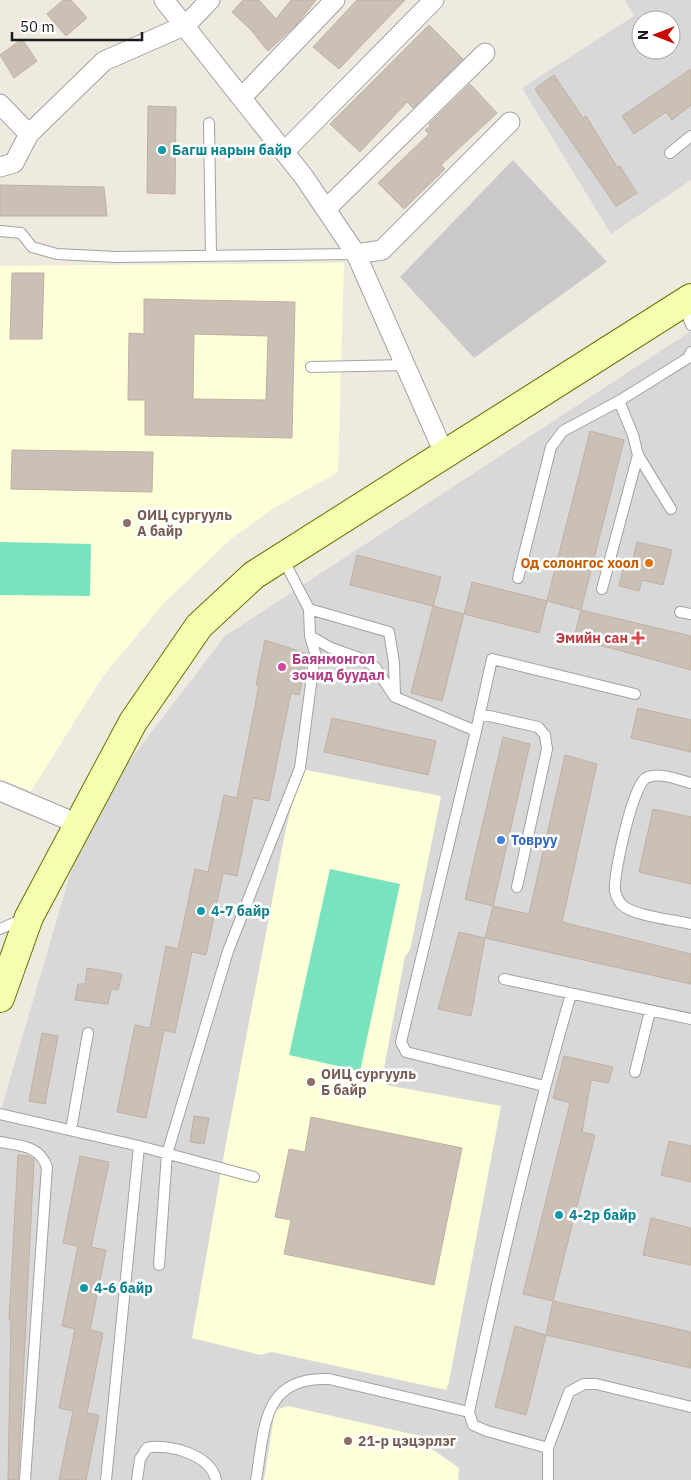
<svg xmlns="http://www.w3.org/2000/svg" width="691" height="1480" viewBox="0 0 691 1480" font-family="'IBM Plex Sans',sans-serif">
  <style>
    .residential { fill: #d9d8d8; fill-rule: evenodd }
    .education { fill: #fdffd8 }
    .religious { fill: #c9c9c9 }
    .pitch { fill: #78e3be }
    .building { fill: #cac0b6; stroke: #c0b0a1; fill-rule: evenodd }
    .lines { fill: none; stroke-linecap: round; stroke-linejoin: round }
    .lane-casing { stroke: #a2a2a2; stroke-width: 12 }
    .street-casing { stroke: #a2a2a2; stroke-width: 21 }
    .secondary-casing { stroke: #637500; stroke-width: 30 }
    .lane { stroke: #fff; stroke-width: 10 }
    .street { stroke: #fff; stroke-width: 19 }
    .secondary { stroke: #f6fdae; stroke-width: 28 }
    .culture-dot { fill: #0f9aa8; stroke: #fff; stroke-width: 2 }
    .education-dot { fill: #8d6e63; stroke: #fff; stroke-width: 2 }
    .food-dot { fill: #e8710a; stroke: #fff; stroke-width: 2 }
    .health-dot { fill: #e0444e; stroke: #fff; stroke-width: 2 }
    .hotel-dot { fill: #d1479c; stroke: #fff; stroke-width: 2 }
    .shop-dot { fill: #3f7fe0; stroke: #fff; stroke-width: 2 }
    .labels { text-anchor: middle; stroke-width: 5; stroke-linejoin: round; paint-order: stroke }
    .culture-label { font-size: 14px; font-weight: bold; fill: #0d838f; stroke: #fff; text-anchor: start }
    .education-label { font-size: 14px; font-weight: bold; fill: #785e54; stroke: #fff; text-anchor: start }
    .food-label { font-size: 14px; font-weight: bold; fill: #c56008; stroke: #fff; text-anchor: end }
    .health-label { font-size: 14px; font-weight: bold; fill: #be3a42; stroke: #fff; text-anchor: end }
    .hotel-label { font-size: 14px; font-weight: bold; fill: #b23c85; stroke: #fff; text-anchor: start }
    .shop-label { font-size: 14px; font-weight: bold; fill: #366cbe; stroke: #fff; text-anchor: start }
  </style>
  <rect width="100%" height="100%" fill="#eeeae0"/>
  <!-- residential -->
  <path class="residential" d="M625,0H691V180L611,234L522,88L634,16ZM641,20H671V50H641Z
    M691,331V1480H0V1113L87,817L225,636Z"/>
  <!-- education -->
  <path class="education" d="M344,263L338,472L274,508L232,538L164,603L103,676L31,791L0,779V266Z
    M301,769L441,796L410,950L405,956L382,1079L386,1085L501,1106L449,1382L446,1390L272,1352L261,1355L192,1338L226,1143L286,828Z
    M288,1406L425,1437V1444L459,1468L458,1480H264L275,1410Z"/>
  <!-- religious -->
  <path class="religious" d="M513,160L607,262L474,358L400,277Z"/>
  <!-- pitch -->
  <path class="pitch" d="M0,542L91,544L90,596L0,595Z
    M330,869L400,884L360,1071L289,1055Z"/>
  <!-- building -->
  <path class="building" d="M63,0H71L87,18L66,36L47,14Z
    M243,0H259L276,19L291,0H316L297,24L268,51L250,29L232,12Z
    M357,0H405L339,69L313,47Z
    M429,25L463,59L413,108L407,102L360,152L330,124Z
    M22,39L37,61L14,78L0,55Z
    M691,69V105L672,120L666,112L634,134L622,116Z
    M554,75L583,118L586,116L617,167L620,166L637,193L616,206L535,89Z
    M470,84L497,113L441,165L445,169L404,209L378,183L429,134L425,130L430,126L429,124Z
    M148,106L176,107L175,194L147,193Z
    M0,185L104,187L107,216H0Z
    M12,273H44L42,339H10Z
    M144,299L295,302L292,438L145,435V400H128L129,333L144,334ZM194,334L268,336L266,400L193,399Z
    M590,431L624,440L581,610L547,601Z
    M12,450L153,452L152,492L11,489Z
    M637,542L672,550L663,585L642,580L639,591L619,586L624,565L631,567Z
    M357,555L441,577L433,606L350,585Z
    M472,582L547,601L539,633L464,614Z
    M433,606L464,614L442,701L411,693Z
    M581,610L691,636V670L574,638Z
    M265,640L308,654L299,695L291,693L269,801L253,798L237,876L223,873L206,955L192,952L175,1033L164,1030L146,1118L117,1112L135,1025L150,1028L166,946L178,949L195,869L208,872L224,795L237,798L259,685H256Z
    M638,708L691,720V752L631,738Z
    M332,718L436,741L428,775L324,752Z
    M503,737L530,744L493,906L465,899Z
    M565,755L597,764L562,922L691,954V984L485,938L493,906L529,914Z
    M653,809L691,817V884L639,872Z
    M459,932L485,938L471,1016L438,1009Z
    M87,968L122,974L118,990L111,989L108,1004L75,1000L78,984H85Z
    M42,1033L58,1036L45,1104L29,1101Z
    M564,1056L613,1067L608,1083L591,1080L582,1132L595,1135L553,1301L523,1294L570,1103L553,1098Z
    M194,1116L209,1118L204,1144L190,1142Z
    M311,1117L462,1148L434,1285L284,1254L291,1220L275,1217L289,1149L305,1152Z
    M669,1141L691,1146V1182L661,1175Z
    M18,1155L29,1156L34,1160L18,1480H8L11,1320H9Z
    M80,1156L109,1162L91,1247L106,1250L90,1330L103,1333L87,1413L99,1415L86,1480H59L73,1411L59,1408L75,1329L62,1326L78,1246L63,1243Z
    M651,1218L691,1228V1265L643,1255Z
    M553,1301L691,1332V1368L546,1335Z
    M515,1326L546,1335L526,1415L495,1407Z"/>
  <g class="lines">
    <!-- lane casing -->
    <g class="lane-casing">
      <path id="lane" d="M209,123L211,256
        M670,153L691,136
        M0,231L21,233L32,247L57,254L116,257L356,254
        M684,304L691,325
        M311,367L407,365
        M619,401L633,435L638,455L671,509
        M282,557L309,609L389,632L394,663L395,697L476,731L492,659L635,694
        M518,578L551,447L563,431L619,401L688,358L691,352
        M602,589L638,455
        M680,612L691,614
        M310,636L331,648L362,659L375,667L394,696
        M480,714L538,727L545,735L547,749L517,887
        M476,731L401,1042L406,1052L544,1086
        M691,783C679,780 658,771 646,778C633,785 613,874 615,891C616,896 618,900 621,904C632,916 675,920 691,924
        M0,929L23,919
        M504,979L691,1019
        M635,1072L650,1011
        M0,1114L139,1146L254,1177
        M71,1130L88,1033
        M0,1142C20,1146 39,1145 47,1167L25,1480
        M159,1265L167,1154L228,951L300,768L315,653L310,636L309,609
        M548,1448L487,1431L473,1425L469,1412C499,1271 531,1132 571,994
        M106,1480L139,1146
        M137,1480L140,1459L147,1448C169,1443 211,1455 216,1480
        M256,1480C265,1429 261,1376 329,1379L469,1412
        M548,1480V1448L569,1392L584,1384H596L691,1407"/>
    </g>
    <!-- street casing -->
    <g class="street-casing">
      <path id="street" d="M164,0L304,177L356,254L444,453
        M242,97L335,0
        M0,104L29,134
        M285,151L434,0
        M0,167L14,163L29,134L104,61L186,25L210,0
        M326,209L485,53
        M356,254L382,250L510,122
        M0,791L78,824"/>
    </g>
    <!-- secondary casing -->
    <g class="secondary-casing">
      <path id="secondary" d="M0,998L29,917L133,722L199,626L254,575L691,298"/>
    </g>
    <!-- lane -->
    <use href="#lane" class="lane"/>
    <!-- street -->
    <use href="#street" class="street"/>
    <!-- secondary -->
    <use href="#secondary" class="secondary"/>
  </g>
  <!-- markers -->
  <g class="culture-dot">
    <circle cx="162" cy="150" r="5"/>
    <circle cx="201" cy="911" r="5"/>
    <circle cx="559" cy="1215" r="5"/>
    <circle cx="84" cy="1288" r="5"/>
  </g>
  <g class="education-dot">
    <circle cx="127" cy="523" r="5"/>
    <circle cx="311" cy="1082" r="5"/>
    <circle cx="348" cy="1441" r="5"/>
  </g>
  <circle class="food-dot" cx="649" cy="563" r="5"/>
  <path class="health-dot" d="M635.5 630.5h5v5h5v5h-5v5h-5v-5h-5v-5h5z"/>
  <circle class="hotel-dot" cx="282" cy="667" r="5"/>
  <circle class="shop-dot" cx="501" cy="840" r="5"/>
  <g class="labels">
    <!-- culture labels -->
    <g class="culture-label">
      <text x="172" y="155">Багш нарын байр</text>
      <text x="211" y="916">4-7 байр</text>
      <text x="569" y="1220">4-2р байр</text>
      <text x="94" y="1293">4-6 байр</text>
    </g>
    <!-- education labels -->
    <g class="education-label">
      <text x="137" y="520">ОИЦ сургууль<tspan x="137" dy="16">А байр</tspan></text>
      <text x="321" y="1079">ОИЦ сургууль<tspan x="321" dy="16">Б байр</tspan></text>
      <text x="358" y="1446">21-р цэцэрлэг</text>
    </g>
    <!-- food labels -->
    <g class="food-label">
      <text x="639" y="568">Од солонгос хоол</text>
    </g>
    <!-- health labels -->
    <g class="health-label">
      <text x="628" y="643">Эмийн сан</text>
    </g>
    <!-- hotel labels -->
    <g class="hotel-label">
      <text x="292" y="664">Баянмонгол<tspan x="292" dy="16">зочид буудал</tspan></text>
    </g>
    <!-- shop labels -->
    <g class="shop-label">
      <text x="511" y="845">Товруу</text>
    </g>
  </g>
  <!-- north arrow -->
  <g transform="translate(656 35) rotate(270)"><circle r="24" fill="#ffffff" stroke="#a4a4a4"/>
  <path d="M0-4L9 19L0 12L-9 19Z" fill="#c70800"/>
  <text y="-8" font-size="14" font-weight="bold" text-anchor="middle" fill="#1b1b1b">N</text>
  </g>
  <!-- scale -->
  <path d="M12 32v8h130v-8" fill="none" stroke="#1b1b1b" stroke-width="2.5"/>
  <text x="20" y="32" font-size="15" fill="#1b1b1b" stroke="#ffffff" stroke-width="4" paint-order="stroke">50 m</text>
</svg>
